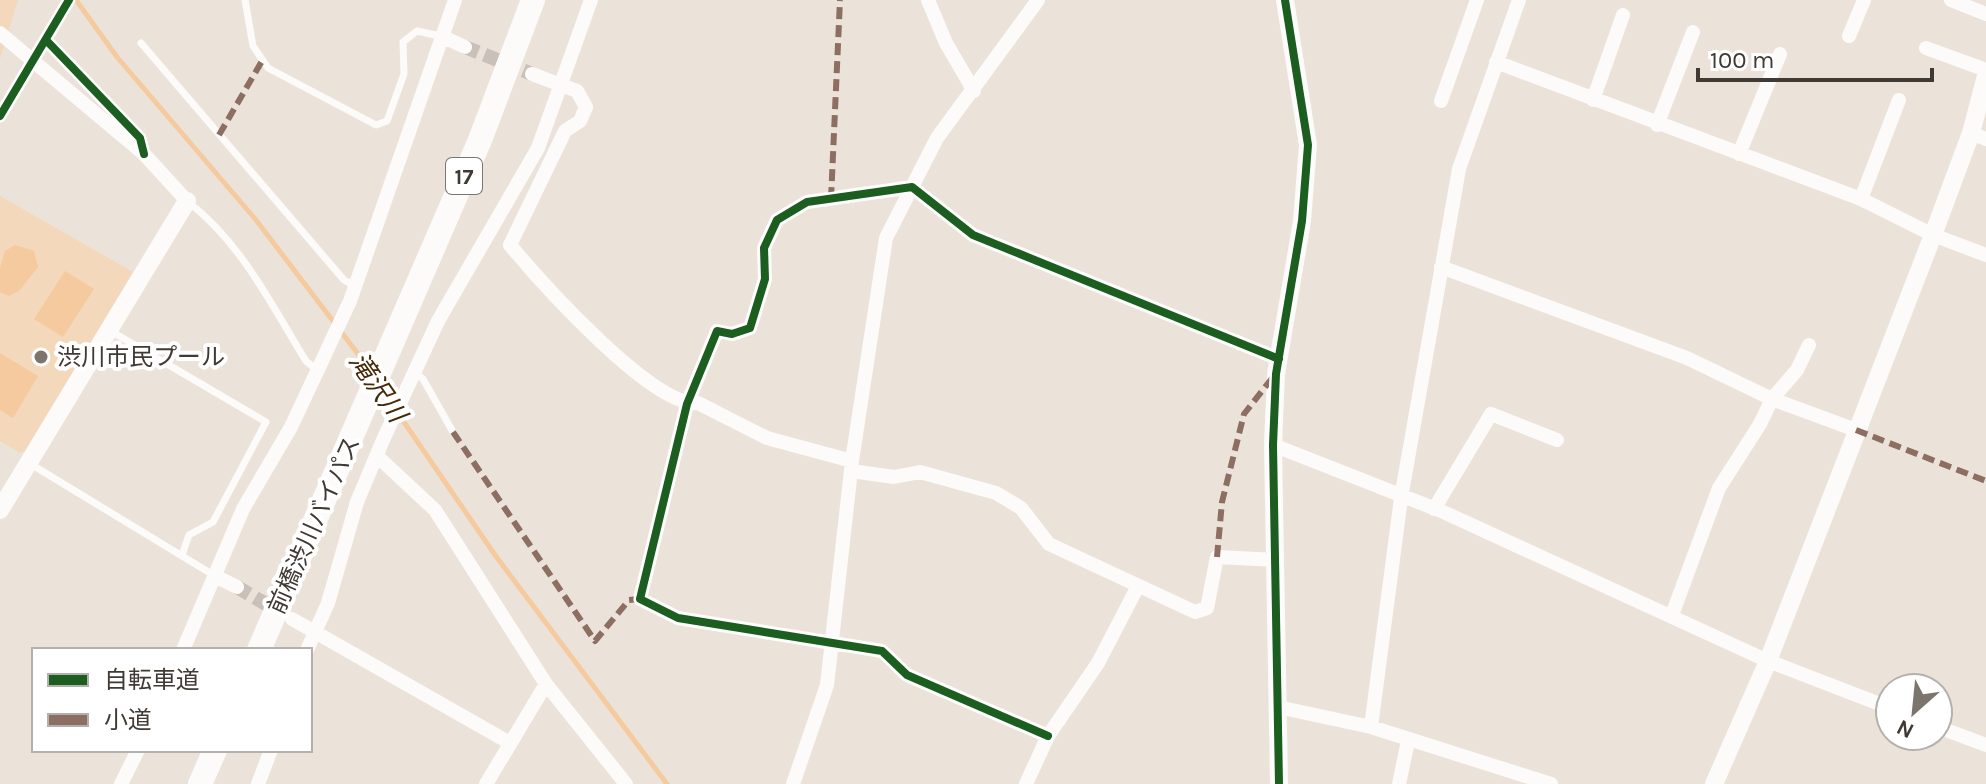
<svg xmlns="http://www.w3.org/2000/svg" width="1986" height="784" viewBox="0 0 1986 784" font-family="Karla,'Noto Sans JP',sans-serif">
  <style>
    .green { fill: #f4d8bb }
    .water { fill: #f5ca9e }
    .lines { fill: none; stroke-linecap: round; stroke-linejoin: round }
    .stream { stroke: #f5ca9e; stroke-width: 5 }
    .minor-tunnel { stroke: #c9c1b9; stroke-width: 14; stroke-dasharray: 14 7; stroke-linecap: butt }
    .service { stroke: #fcfbf9; stroke-width: 7 }
    .minor { stroke: #fcfbf9; stroke-width: 14 }
    .tertiary { stroke: #fcfbf9; stroke-width: 18 }
    .trunk { stroke: #fcfbf9; stroke-width: 24 }
    .quiet { stroke: #8d6e63; stroke-width: 6; stroke-dasharray: 12 6; stroke-linecap: butt }
    .cycleway-casing { stroke: #fff; stroke-width: 13 }
    .cycleway { stroke: #1b5e20; stroke-width: 8 }
    .poi-dot { fill: #7c756e; stroke: #fff; stroke-width: 3 }
    .labels { text-anchor: middle; stroke-width: 8; stroke-linejoin: round; paint-order: stroke }
    .shield { fill: #fff; stroke: #797571; stroke-width: 2 }
    .shield-label { font-size: 22px; font-weight: bold; fill: #403a34 }
    .poi-label { font-size: 24px; fill: #403a34; stroke: #fff; text-anchor: start }
    .street-label { font-size: 24px; fill: #403a34; stroke: #fff }
    .water-label { font-size: 26px; font-style: italic; fill: #462a07; stroke: #fff }
  </style>
  <rect width="100%" height="100%" fill="#ebe3da"/>
  <!-- green -->
  <path class="green" d="M0,0H18L0,59Z
    M0,196L133,272L25,451L20,453L0,441Z"/>
  <!-- water -->
  <path class="water" d="M15,245L34,251L38,267L19,291L9,296L0,292V268L5,251Z
    M65,271L94,289L63,337L34,319Z
    M0,353L38,376L13,418L0,410Z"/>
  <g class="lines">
    <!-- stream -->
    <path class="stream" d="M76,0L117,57L256,220L371,371
      M382,390L495,555L667,784"/>
    <!-- minor-tunnel -->
    <path class="minor-tunnel" d="M465,47L532,74
      M237,587L281,613"/>
    <!-- service -->
    <path class="service" d="M245,0L253,46L268,68L376,125L387,121L404,74L403,42L417,31L440,36
      M141,43L344,280L355,286
      M188,202C241,242 272,306 306,361L318,371
      M109,330L266,422L213,522L189,535L182,555
      M414,372L423,379L453,432
      M29,463L215,576"/>
    <!-- minor -->
    <path class="minor" d="M928,0L946,43L974,91
      M1951,0L1986,14
      M0,33L144,154L187,201
      M441,36L465,47
      M1849,36L1864,0
      M1926,48L1986,70
      M1496,62L1861,199L1933,235L1986,255
      M532,74L577,91L586,107L580,121L565,131L510,245C540,281 653,408 698,403L767,438L852,461
      M1593,100L1623,15
      M1441,101L1477,0
      M1657,125L1693,32
      M1971,133L1986,139
      M1739,154L1780,54
      M1861,199L1899,100
      M1441,267L1687,358L1772,399L1856,430
      M1273,445L1441,511L1768,661L1890,708
      M377,456L435,510L546,684L626,784
      M851,471L894,477L920,472L996,493L1021,508L1049,544L1195,612L1207,608L1217,557L1275,560
      M1434,509L1491,414L1557,440
      M215,576L237,587
      M1672,615L1719,488L1760,424L1772,399L1797,370L1809,345
      M292,619L510,743
      M183,650L243,509L291,427L350,301L455,0
      M307,650L328,603L357,502L383,440L438,321L538,148L591,0
      M1278,707L1371,727L1551,784
      M1371,727L1401,498L1459,169L1519,0
      M1938,727L1986,745
      M1048,736L907,675L882,651L678,618L640,599L687,404L717,331L732,334L750,328L765,279L764,248L777,220L807,202L912,187L973,235L1279,359
      M121,784L138,750
      M258,784L271,750
      M486,784L546,684
      M793,784L827,685L852,461L886,238L937,138L1038,0
      M1026,784L1048,736L1098,663L1137,588
      M1399,784L1408,741"/>
    <!-- tertiary -->
    <path class="tertiary" d="M0,510L187,201
      M1279,784L1273,445L1276,374L1302,221L1308,145L1285,0
      M1714,784L1768,661L1933,235L1971,133L1986,76"/>
    <!-- trunk -->
    <path class="trunk" d="M259,650L480,140L533,0
      M200,784L215,750"/>
    <!-- quiet -->
    <path class="quiet" d="M219,135L262,61
      M831,199L840,0
      M1856,430L1986,481
      M453,432L595,641L629,600L640,599
      M1217,557L1222,502L1244,414L1273,377"/>
    <!-- cycleway casing -->
    <g class="cycleway-casing">
      <path id="cycleway" d="M46,40L140,138L144,154
        M0,116L69,0
        M1048,736L907,675L882,651L678,618L640,599L687,404L717,331L732,334L750,328L765,279L764,248L777,220L807,202L912,187L973,235L1279,359
        M1279,784L1273,445L1276,374L1302,221L1308,145L1285,0"/>
    </g>
    <!-- cycleway -->
    <use href="#cycleway" class="cycleway"/>
  </g>
  <!-- markers -->
  <circle class="poi-dot" cx="41" cy="357" r="8"/>
  <g class="labels">
    <!-- shield labels -->
    <rect class="shield" x="446" y="158" width="36" height="36" rx="6"/>
    <g class="shield-label">
      <text x="464" y="184">17</text>
    </g>
    <!-- poi labels -->
    <g class="poi-label">
      <text x="57" y="365">渋川市民プール</text>
    </g>
    <!-- street labels -->
    <g class="street-label">
      <text transform="translate(314 525) rotate(-66)" y="8">前橋渋川バイパス</text>
    </g>
    <!-- water labels -->
    <g class="water-label">
      <text transform="translate(378 387) rotate(55)" y="9">滝沢川</text>
    </g>
  </g>
  <!-- legend -->
  <rect x="32" y="648" width="280" height="104" fill="#ffffff" stroke="#b3b0ae" stroke-width="2"/>
  <rect x="48" y="674" width="40" height="12" fill="#1b5e20" stroke="#b3b0ae" stroke-width="2"/>
  <text x="104" y="688" font-size="24" fill="#403a34">自転車道</text>
  <rect x="48" y="714" width="40" height="12" fill="#8d6e63" stroke="#b3b0ae" stroke-width="2"/>
  <text x="104" y="728" font-size="24" fill="#403a34">小道</text>
  <!-- north arrow -->
  <g transform="translate(1914 712) rotate(207)"><circle r="38" fill="#ffffff" stroke="#b3b0ae" stroke-width="2"/>
  <path d="M0-6L14 30L0 20L-14 30Z" fill="#7c756e"/>
  <text y="-12" font-size="22" font-weight="bold" text-anchor="middle" fill="#403a34">N</text>
  </g>
  <!-- scale -->
  <path d="M1698 68v12h234v-12" fill="none" stroke="#403a34" stroke-width="4"/>
  <text x="1710" y="68" font-size="24" fill="#403a34" stroke="#ffffff" stroke-width="6" paint-order="stroke">100 m</text>
</svg>
